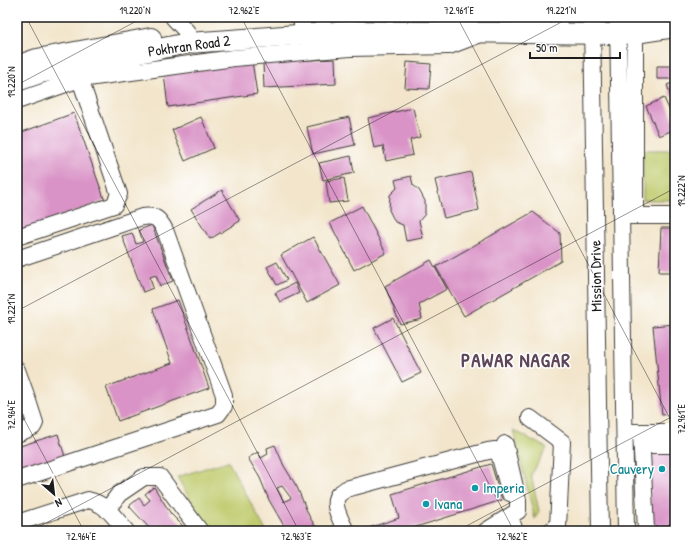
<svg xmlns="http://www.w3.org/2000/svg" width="692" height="548" viewBox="0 0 692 548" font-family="'Patrick Hand',sans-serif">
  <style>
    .green { fill: #bfcb6d; stroke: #6e7444 }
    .building { fill: #d993c6; fill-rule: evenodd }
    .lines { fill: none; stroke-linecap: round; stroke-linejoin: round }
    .minor-casing { stroke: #3c3a36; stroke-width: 18 }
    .major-casing { stroke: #3c3a36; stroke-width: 22 }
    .minor { stroke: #fff; stroke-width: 16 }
    .major { stroke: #fff; stroke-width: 20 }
    .ticks { fill: none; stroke: #1c1c1c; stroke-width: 1; stroke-opacity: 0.45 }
    .culture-dot { fill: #0f9aa8; stroke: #fff; stroke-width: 1.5 }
    .labels { text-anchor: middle; stroke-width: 3; stroke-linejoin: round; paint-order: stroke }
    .street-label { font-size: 15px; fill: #1c1c1c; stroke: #fff }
    .culture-label { font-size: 15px; fill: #0d838f; stroke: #fff; text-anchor: start }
    .district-label { font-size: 19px; font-weight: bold; letter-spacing: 1px; fill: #5e4658; stroke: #fff }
    .neatline { fill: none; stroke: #1c1c1c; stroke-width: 1.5 }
    .ticks-label { font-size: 10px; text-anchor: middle; fill: #1c1c1c }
  </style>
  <rect width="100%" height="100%" fill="#fff"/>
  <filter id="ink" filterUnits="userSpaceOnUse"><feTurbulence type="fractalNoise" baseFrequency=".025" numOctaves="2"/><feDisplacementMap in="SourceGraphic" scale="8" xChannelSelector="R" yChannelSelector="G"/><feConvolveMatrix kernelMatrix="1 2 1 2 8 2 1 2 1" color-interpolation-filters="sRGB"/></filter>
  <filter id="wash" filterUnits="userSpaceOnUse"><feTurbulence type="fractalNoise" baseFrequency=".012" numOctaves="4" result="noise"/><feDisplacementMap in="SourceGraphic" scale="16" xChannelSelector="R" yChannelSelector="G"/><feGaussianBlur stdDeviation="0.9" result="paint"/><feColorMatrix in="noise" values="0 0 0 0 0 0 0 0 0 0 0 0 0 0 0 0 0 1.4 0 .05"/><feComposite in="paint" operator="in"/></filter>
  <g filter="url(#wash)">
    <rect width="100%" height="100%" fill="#f2e5cb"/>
    <!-- green -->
    <path class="green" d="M643,150H675V200H643Z
      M513,430L547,448L531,475L539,511L535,519Z
      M228,461L266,531H209L177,477Z"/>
    <g id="blocks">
      <!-- building -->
      <path class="building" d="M335,59L336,84L264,88L263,62Z
        M252,61L257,94L168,107L164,74Z
        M407,62L431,64L429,89L405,88Z
        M657,66H675V79H657Z
        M675,82V95L671,97L667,85Z
        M664,98L675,122V129L659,136L646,106Z
        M413,108L420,137L410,140L413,155L386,161L383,146L374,148L368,118Z
        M74,113L105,201L17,233V134Z
        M201,117L214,148L185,161L172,130Z
        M349,117L355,145L313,154L307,127Z
        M351,156L354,173L323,180L319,163Z
        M471,172L479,210L444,218L435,180Z
        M411,176L413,185L419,190L425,201V214L419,221L423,238L406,241L403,225L395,222L389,210L390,195L397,188L395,180Z
        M344,178L348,201L329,203L326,181Z
        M222,190L240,221L210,239L191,209Z
        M362,206L386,253L354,270L330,223Z
        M533,212L560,233L561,261L464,316L436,267Z
        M152,225L173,281L160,286L156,275L150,277L153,288L143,292L122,236L132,233L136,244L143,242L139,230Z
        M661,228H675V272H659Z
        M313,237L340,285L307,303L281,255Z
        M431,260L447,289L419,304L422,319L400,324L385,286Z
        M277,262L287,280L277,285L267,267Z
        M295,283L299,293L280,302L275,293Z
        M178,300L209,388L118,421L106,387L172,363L153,309Z
        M393,318L421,373L402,382L374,328Z
        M675,324V414L662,415L653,326Z
        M58,434L66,460L17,477V447Z
        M275,445L284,466L297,487L309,516L318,531H287L269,500L260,478L248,458L258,452L261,458L268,454L267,448ZM282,486L291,498L284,502L277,488Z
        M675,449V527H651L649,450Z
        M491,464L502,500L403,531H359L399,518L392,494Z
        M154,487L171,514L188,531H152L129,506L139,498L144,505L150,500L145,494Z"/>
    </g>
  </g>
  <g filter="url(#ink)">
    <use href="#blocks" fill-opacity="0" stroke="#3c3a36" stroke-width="1"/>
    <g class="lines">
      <!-- minor casing -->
      <g class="minor-casing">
        <path id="minor" d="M173,17L187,32L188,43
          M301,17L302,24
          M323,17V22
          M542,17V33
          M592,20L600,531
          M618,20L626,531
          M635,20V216
          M558,34L559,17
          M17,101L80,79L234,58L350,48L449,46L478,35
          M625,216H675
          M17,237L114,205L119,194L80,79
          M17,259L142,217C156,215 159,219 165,230L224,395V406L218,414L17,480
          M17,370L26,395L22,401L20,402
          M530,418L562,442L558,527L550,531
          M630,432H675
          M641,432L646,530L648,531
          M17,434L33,427L35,423L26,395
          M642,445H675
          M107,510L119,494L144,477H160L200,531
          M510,517L515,531
          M17,523L88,500C107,504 114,517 126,531
          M346,531C342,522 331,505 338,495C340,493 344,491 346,489L488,451L495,450L499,454L510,493
          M486,531L518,511V500L505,444
          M674,531H675"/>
      </g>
      <!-- major casing -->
      <g class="major-casing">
        <path id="major" d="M463,20L469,17
          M17,66L37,59L151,38
          M17,81L40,73L188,43L352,31L618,34L635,33L675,27"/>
      </g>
      <!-- minor -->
      <use href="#minor" class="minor"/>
      <!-- major -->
      <use href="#major" class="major"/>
    </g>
  </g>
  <!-- ticks -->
  <path class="ticks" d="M26,17L299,531M241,17L514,531M457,17L675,428M672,17L675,23M17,85L144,17M17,311L571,17M17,406L84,531M31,531L675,188M457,531L675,415"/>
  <!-- markers -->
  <g class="culture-dot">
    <circle cx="662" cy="469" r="4"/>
    <circle cx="475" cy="488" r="4"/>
    <circle cx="426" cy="504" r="4"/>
  </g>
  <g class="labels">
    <!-- street labels -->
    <g class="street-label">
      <text transform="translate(189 46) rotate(-8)" y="5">Pokhran Road 2</text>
      <text transform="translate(596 276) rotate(-91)" y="5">Mission Drive</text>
    </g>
    <!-- culture labels -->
    <g class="culture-label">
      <text x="654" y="474" text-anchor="end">Cauvery</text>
      <text x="483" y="493">Imperia</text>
      <text x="434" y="509">Ivana</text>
    </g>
    <!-- district labels -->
    <g class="district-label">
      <text x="516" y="367">PAWAR NAGAR</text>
    </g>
  </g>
  <!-- margin -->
  <rect width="692" height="548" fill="none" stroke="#fff" stroke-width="44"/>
  <!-- north arrow -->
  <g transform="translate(54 494) rotate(152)" stroke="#ffffff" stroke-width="3" paint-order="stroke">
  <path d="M0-3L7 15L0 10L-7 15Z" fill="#1c1c1c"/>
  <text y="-6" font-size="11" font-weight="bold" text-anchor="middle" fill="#1c1c1c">N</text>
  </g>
  <!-- scale -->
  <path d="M530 52v6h90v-6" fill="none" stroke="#1c1c1c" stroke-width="2"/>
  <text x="536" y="52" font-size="12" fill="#1c1c1c" stroke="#ffffff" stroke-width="3" paint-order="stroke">50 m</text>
  <rect x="22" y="22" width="648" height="504" class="neatline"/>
  <g class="ticks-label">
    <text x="135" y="14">19.220°N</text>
    <text x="244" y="14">72.962°E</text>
    <text x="459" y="14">72.961°E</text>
    <text x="561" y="14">19.221°N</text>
    <text transform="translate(11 82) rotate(-90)" y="4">19.220°N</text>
    <text transform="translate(681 191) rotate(-90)" y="4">19.222°N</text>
    <text transform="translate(11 309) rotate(-90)" y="4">19.221°N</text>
    <text transform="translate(11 415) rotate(-90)" y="4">72.964°E</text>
    <text transform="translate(681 419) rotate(-90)" y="4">72.961°E</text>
    <text x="81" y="540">72.964°E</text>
    <text x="296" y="540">72.963°E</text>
    <text x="512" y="540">72.962°E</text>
  </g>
</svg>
